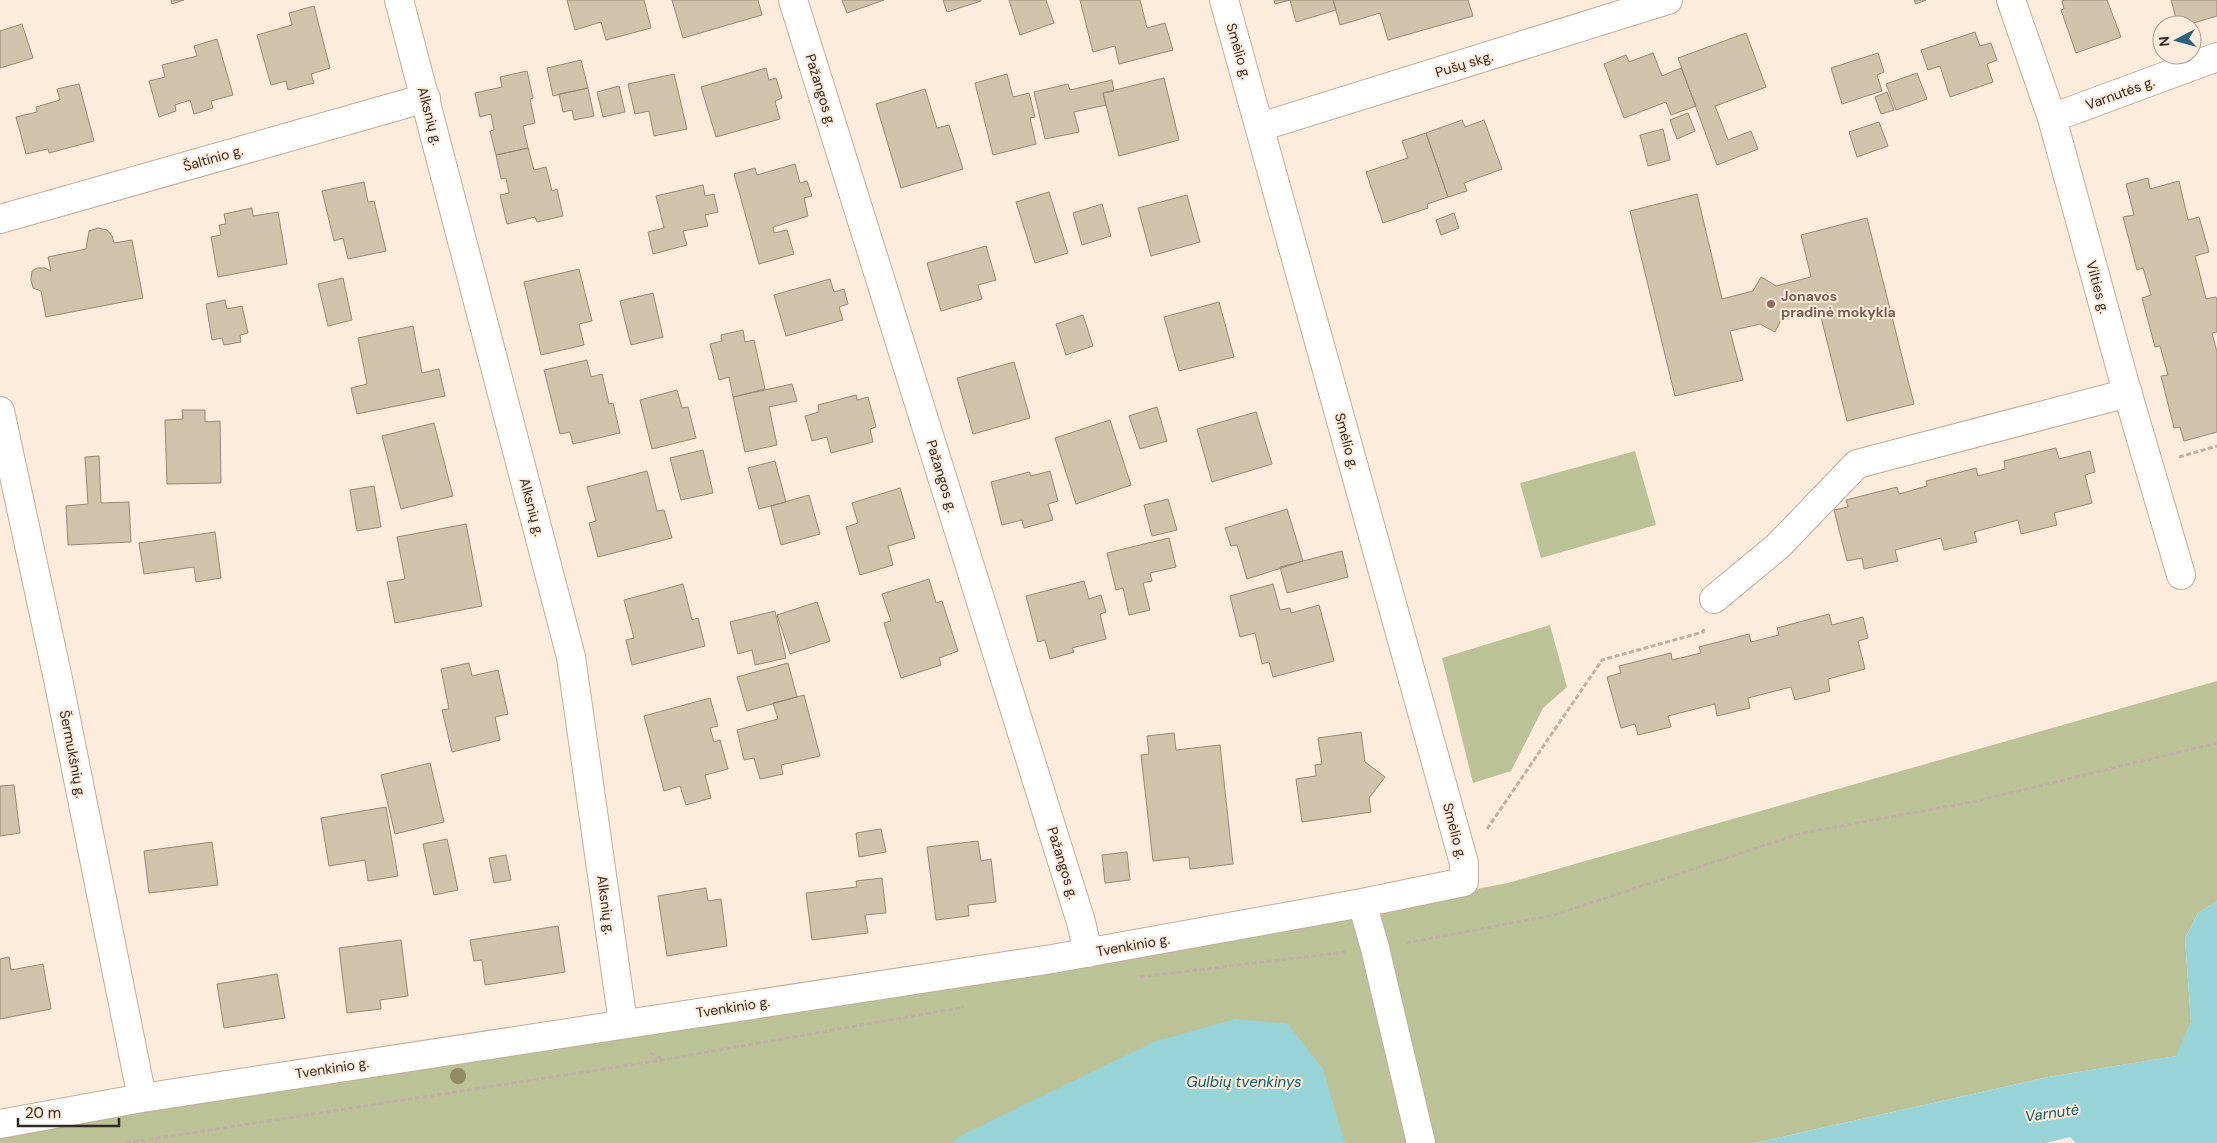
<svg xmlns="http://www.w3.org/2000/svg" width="2217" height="1143" viewBox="0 0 2217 1143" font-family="'DM Sans',sans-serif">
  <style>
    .green { fill: #bbc298 }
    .water { fill: #98d3d7 }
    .building { fill: #d2c2ab; stroke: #978872 }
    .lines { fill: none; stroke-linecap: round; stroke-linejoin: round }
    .minor-casing { stroke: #c2ad99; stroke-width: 30 }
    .path { stroke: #bfb0a3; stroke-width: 3; stroke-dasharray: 5 2.5; stroke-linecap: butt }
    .minor { stroke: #fff; stroke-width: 28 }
    .tree { fill: #908a65 }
    .education-dot { fill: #8d6e63; stroke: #fdebdb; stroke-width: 2 }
    .labels { text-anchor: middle; stroke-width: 4; stroke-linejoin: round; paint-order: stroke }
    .street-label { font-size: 14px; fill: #322922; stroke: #fdebdb }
    .education-label { font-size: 14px; font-weight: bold; fill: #785e54; stroke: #fdebdb; text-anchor: start }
    .water-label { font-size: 15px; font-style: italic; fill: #0b5f64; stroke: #fdebdb }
  </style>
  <rect width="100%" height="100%" fill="#fdebdb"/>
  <!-- green -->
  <path class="green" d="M1635,451L1656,525L1541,558L1520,483Z
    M1550,625L1567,687L1543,708L1511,771L1473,783L1442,658Z
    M2217,681V901L2198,913L2185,939L2191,1022L2177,1056L2048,1077L1755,1143H0V1135L90,1117L1081,964L1508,883Z"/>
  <!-- water -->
  <path class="water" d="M2217,901V1143H2076L2070,1137L2046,1143H1755L2048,1077L2176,1056L2191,1022L2185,939L2198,913Z
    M1236,1019L1288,1024L1323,1069L1345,1143H951L964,1134L1156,1041Z"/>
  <!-- building -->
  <path class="building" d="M171,0H184L172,4Z
    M567,0H644L651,28L606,40L601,22L575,30Z
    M672,0H758L762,15L683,38Z
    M842,0H884L847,13Z
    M943,0H981V1L947,12Z
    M1009,0H1046L1054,23L1020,35Z
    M1080,0H1140L1147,28L1165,23L1173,50L1119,64L1115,46L1093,52Z
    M1274,0H1333L1336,10L1296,22L1290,0L1275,4Z
    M1333,0H1468L1473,16L1388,40L1380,13L1340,25Z
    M1914,0H1926L1916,4Z
    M2065,0H2107L2121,37L2076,53L2061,10L2064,9L2062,1Z
    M2171,0H2217V16L2187,25H2178Z
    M314,6L330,68L311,74L314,83L288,90L286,81L271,85L257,35L292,25L289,13Z
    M22,24L33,58L0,68V31Z
    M1975,32L1980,46L1991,43L1997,60L1987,64L1993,82L1950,97L1940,66L1928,70L1921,50Z
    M1746,33L1766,87L1715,106L1728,140L1751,131L1758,149L1717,165L1678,58Z
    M217,39L233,95L211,101L213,108L194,114L190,100L175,105L176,111L159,117L149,81L165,77L162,65L197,56L194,46Z
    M1653,53L1662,76L1681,68L1696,106L1671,115L1666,102L1624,118L1604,64L1626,55L1629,62Z
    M1878,53L1884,72L1877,75L1882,91L1842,104L1831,68Z
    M581,60L588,88L553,96L547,68Z
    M766,68L769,80L776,78L782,98L775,101L780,119L716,137L701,87Z
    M527,71L533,98L530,99L535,123L523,126L528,148L496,155L490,131L494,130L491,114L480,117L475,93L502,87L500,77Z
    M1917,73L1927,99L1896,110L1886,84Z
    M674,74L687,129L654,136L649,111L635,114L628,84Z
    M1007,74L1013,97L1029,93L1035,117L1030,118L1036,144L993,155L975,83Z
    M1164,78L1179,140L1119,156L1103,93Z
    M1112,80L1114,91L1103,93L1106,105L1074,112L1079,132L1045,139L1034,92L1068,84L1070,90Z
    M79,84L94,141L49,153L48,149L26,154L16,117L37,112L36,107L60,100L57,89Z
    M619,86L625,112L603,117L597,92Z
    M588,88L594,116L574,120L572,110L563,112L559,94Z
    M925,89L937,128L949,125L963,169L901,188L876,104Z
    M1887,92L1894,110L1881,114L1875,97Z
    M1688,113L1695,131L1677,139L1670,120Z
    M1462,120L1465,127L1484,120L1502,169L1464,183L1467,191L1448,197L1426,133Z
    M1879,122L1888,146L1857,157L1849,132Z
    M1663,129L1670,160L1648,166L1640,135Z
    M1426,133L1448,197L1427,204L1428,208L1383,223L1366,172L1408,158L1402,141Z
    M528,148L534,170L546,167L552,191L557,189L563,216L537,222L535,217L507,224L500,195L509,193L506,178L501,179L496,155Z
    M795,164L800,183L807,181L812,196L804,198L808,216L773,227L774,233L787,230L794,254L759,264L734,174L755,168L757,175Z
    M2148,178L2150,189L2179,181L2188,220L2199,217L2209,252L2195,256L2206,299L2216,297L2217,301V332L2212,333L2217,352V432L2184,441L2180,427L2174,428L2161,376L2168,375L2160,346L2155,347L2142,298L2151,295L2143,268L2137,270L2123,217L2134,215L2126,184Z
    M364,182L368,202L374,201L386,251L348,259L343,238L334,241L322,191Z
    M703,185L705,196L714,194L718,212L705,215L708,226L683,231L687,245L653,254L648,232L664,228L656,196Z
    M1049,192L1068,253L1035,263L1016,202Z
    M1697,194L1722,299L1753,291L1761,277L1776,286L1811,277L1801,235L1867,218L1914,404L1847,421L1819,309L1782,318L1775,332L1760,324L1730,331L1743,380L1675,396L1630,211Z
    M1187,195L1200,242L1151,256L1138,208Z
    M1102,204L1111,236L1082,245L1073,213Z
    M252,208L253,216L278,212L287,264L218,277L211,237L221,235L219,225L226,224L224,214Z
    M1454,213L1459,228L1441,235L1436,220Z
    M98,228L107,230L112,236L114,243L132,240L143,298L46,317L41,291L33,288L31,280L32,271L37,268H45L51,271L48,257L86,249L89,231Z
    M986,246L996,280L978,285L982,299L941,311L927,263Z
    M579,269L592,321L579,324L584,345L541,355L524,282Z
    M343,278L352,320L328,326L318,284Z
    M830,279L834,292L844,289L848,304L839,307L843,320L786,336L774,295Z
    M653,293L663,337L631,345L620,301Z
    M225,300L227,309L242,306L248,333L240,335L241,342L224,345L222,338L212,340L206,304Z
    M1219,302L1234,357L1179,371L1164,317Z
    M1083,315L1093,346L1066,355L1056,324Z
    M413,326L422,373L439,369L445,396L357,414L351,388L367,384L358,338Z
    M743,330L745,342L754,340L765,389L733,397L729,377L719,380L710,344L722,341L721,335Z
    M587,360L591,377L602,374L609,404L613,403L620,433L573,444L570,432L560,434L544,370Z
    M1014,362L1030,418L973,434L957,378Z
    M792,384L797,401L769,407L777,445L745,452L733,397Z
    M677,390L682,408L688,407L696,438L652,449L640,400Z
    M856,395L857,400L868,397L876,427L870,429L873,442L831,453L827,437L812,441L805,416L819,412L818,405Z
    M1157,407L1167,441L1140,449L1129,416Z
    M182,410H205V422L220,421L221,483L167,484L165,420L183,419Z
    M1256,412L1272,464L1212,482L1197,429Z
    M1110,420L1131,485L1076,504L1055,438Z
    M434,423L453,496L401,509L382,436Z
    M2056,448L2059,459L2090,451L2095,472L2085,475L2092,503L2054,513L2057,525L2021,534L2018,520L1974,532L1977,542L1944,550L1941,538L1895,550L1898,561L1864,569L1862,558L1847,561L1834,510L1848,507L1846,500L1897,487L1899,494L1927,486L1926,481L1976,468L1978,476L2005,469L2004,461Z
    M703,450L713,493L681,500L670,458Z
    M99,456L101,503L129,502L131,542L68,545L66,506L88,504L85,457Z
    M775,461L786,502L759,509L748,468Z
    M647,471L657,511L664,510L672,538L598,557L589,523L596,521L587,487Z
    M1050,471L1058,501L1048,504L1053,520L1024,528L1022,520L1002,525L991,482L1029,472L1031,476Z
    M374,486L381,527L357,531L350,490Z
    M900,488L915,538L888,546L893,565L860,575L846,527L858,523L852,503Z
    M809,495L820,534L781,545L771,506Z
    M1168,499L1177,530L1152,536L1144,505Z
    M1287,509L1303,561L1247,579L1237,545L1231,546L1225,528Z
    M466,524L482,606L395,623L387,582L405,579L397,537Z
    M215,532L221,578L196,582L194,567L144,574L139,543Z
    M1169,538L1176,567L1150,573L1152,581L1143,583L1150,610L1129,615L1123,588L1116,590L1107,553Z
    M1342,551L1348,577L1287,593L1280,567Z
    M929,579L936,603L942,601L958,651L939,658L941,665L901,678L884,623L891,621L882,594Z
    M1084,581L1089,599L1101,595L1106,612L1100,614L1106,639L1072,648L1074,652L1050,659L1045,640L1038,642L1026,596Z
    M683,584L692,620L698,618L705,646L632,665L626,640L634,638L624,600Z
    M1273,584L1280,610L1290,608L1291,613L1319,605L1334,661L1273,677L1269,662L1262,664L1255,633L1240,637L1230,596Z
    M817,602L830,641L790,654L777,615Z
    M775,611L786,658L755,665L752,650L738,654L730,622Z
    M1829,614L1832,625L1863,617L1868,638L1858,641L1865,669L1828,679L1830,691L1795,700L1791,687L1748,698L1750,708L1717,716L1715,704L1668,716L1671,727L1638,735L1635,724L1621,728L1607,677L1621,673L1619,666L1671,653L1672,660L1701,653L1699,647L1749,634L1751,642L1779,635L1777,628Z
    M469,663L472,676L498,670L508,714L495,717L500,740L452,752L442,710L449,709L441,669Z
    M788,663L797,697L747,711L737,677Z
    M804,695L820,756L781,765L783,774L760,779L754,758L744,760L737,730L778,719L773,703Z
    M710,698L718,726L710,728L714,742L720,740L728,769L705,775L711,798L686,805L680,786L664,791L644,716Z
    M1361,732L1365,762L1385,777L1369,798L1371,812L1302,822L1296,779L1316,776L1315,765L1322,764L1318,738Z
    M1174,733L1176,750L1220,745L1233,864L1190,869L1189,857L1153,861L1141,755L1149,754L1147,736Z
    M430,763L444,822L395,834L381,775Z
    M14,785L20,833L0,836V786Z
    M386,807L398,876L368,881L365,860L329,866L321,818Z
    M881,829L886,852L859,857L856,833Z
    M447,839L458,890L434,895L423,844Z
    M978,841L981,861L991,859L996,902L968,905L969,916L936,920L927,847Z
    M212,842L218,885L149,893L144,851Z
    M1127,852L1130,880L1105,883L1102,855Z
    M506,855L511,880L494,883L489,858Z
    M882,878L886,913L865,915L868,933L812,940L806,893L857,887L856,881Z
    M706,888L708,901L721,899L727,946L667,956L658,896Z
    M558,926L565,972L485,985L482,960L474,961L470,940Z
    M401,940L408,996L380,1000L381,1009L347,1013L339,948Z
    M9,957L11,970L43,964L51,1009L0,1019V959Z
    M277,974L285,1018L224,1028L217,984Z"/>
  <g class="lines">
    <!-- minor casing -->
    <g class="minor-casing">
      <path id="minor" d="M399,0L571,657L623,1023
        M793,0L1081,922L1088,953
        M2011,0L2052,118L2124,381L2181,575
        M2052,118L2217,57
        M1260,127L1668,0
        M0,219L426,98
        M0,411L58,679L142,1098
        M1714,599L1778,546L1857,464L2128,393
        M1362,903L1375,948L1421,1143
        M0,1124L142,1098L1052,959L1362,903L1464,882V863L1224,0"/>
    </g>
    <!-- path -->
    <path class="path" d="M2179,457L2217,446
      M1487,829L1602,660L1703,632L1704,628
      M1406,943L1554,915L1802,833L1972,802L2217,743
      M1140,977L1345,952
      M650,1053L662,1059
      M126,1143L662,1060L964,1007"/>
    <!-- minor -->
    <use href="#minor" class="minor"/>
  </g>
  <!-- trees -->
  <circle class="tree" cx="458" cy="1076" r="8"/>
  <!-- markers -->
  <circle class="education-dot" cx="1771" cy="304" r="5"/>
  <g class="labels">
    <!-- street labels -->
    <g class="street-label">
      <text transform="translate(1239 51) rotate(74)" y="5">Smėlio g.</text>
      <text transform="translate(1464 64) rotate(-17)" y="5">Pušų skg.</text>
      <text transform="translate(821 90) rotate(73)" y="5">Pažangos g.</text>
      <text transform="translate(2120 93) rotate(-20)" y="5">Varnutės g.</text>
      <text transform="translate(430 116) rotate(75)" y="5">Alksnių g.</text>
      <text transform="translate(213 158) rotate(-16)" y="5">Šaltinio g.</text>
      <text transform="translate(2098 287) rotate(75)" y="5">Vilties g.</text>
      <text transform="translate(1347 441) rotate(75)" y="5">Smėlio g.</text>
      <text transform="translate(942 476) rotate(73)" y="5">Pažangos g.</text>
      <text transform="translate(532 507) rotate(75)" y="5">Alksnių g.</text>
      <text transform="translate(73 754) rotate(79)" y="5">Šermukšnių g.</text>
      <text transform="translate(1455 831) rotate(75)" y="5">Smėlio g.</text>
      <text transform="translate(1063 863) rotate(73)" y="5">Pažangos g.</text>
      <text transform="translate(606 905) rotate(82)" y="5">Alksnių g.</text>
      <text transform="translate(1133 945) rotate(-10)" y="5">Tvenkinio g.</text>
      <text transform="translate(733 1007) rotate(-9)" y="5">Tvenkinio g.</text>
      <text transform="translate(332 1068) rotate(-9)" y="5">Tvenkinio g.</text>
    </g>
    <!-- education labels -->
    <g class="education-label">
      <text x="1781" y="301">Jonavos<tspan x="1781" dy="16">pradinė mokykla</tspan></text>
    </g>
    <!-- water labels -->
    <g class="water-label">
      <text x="1244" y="1087">Gulbių tvenkinys</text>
      <text transform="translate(2052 1113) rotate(-8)" y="5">Varnutė</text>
    </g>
  </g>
  <!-- north arrow -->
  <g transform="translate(2177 40) rotate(264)"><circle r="24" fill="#fdebdb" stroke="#ac9d91"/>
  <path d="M0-4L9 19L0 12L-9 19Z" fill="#2a637d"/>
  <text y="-8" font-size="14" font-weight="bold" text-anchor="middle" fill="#322922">N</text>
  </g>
  <!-- scale -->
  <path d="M18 1118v8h101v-8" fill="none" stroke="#322922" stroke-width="2.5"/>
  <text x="25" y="1118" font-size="15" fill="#322922" stroke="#fdebdb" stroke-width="4" paint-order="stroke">20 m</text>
</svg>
